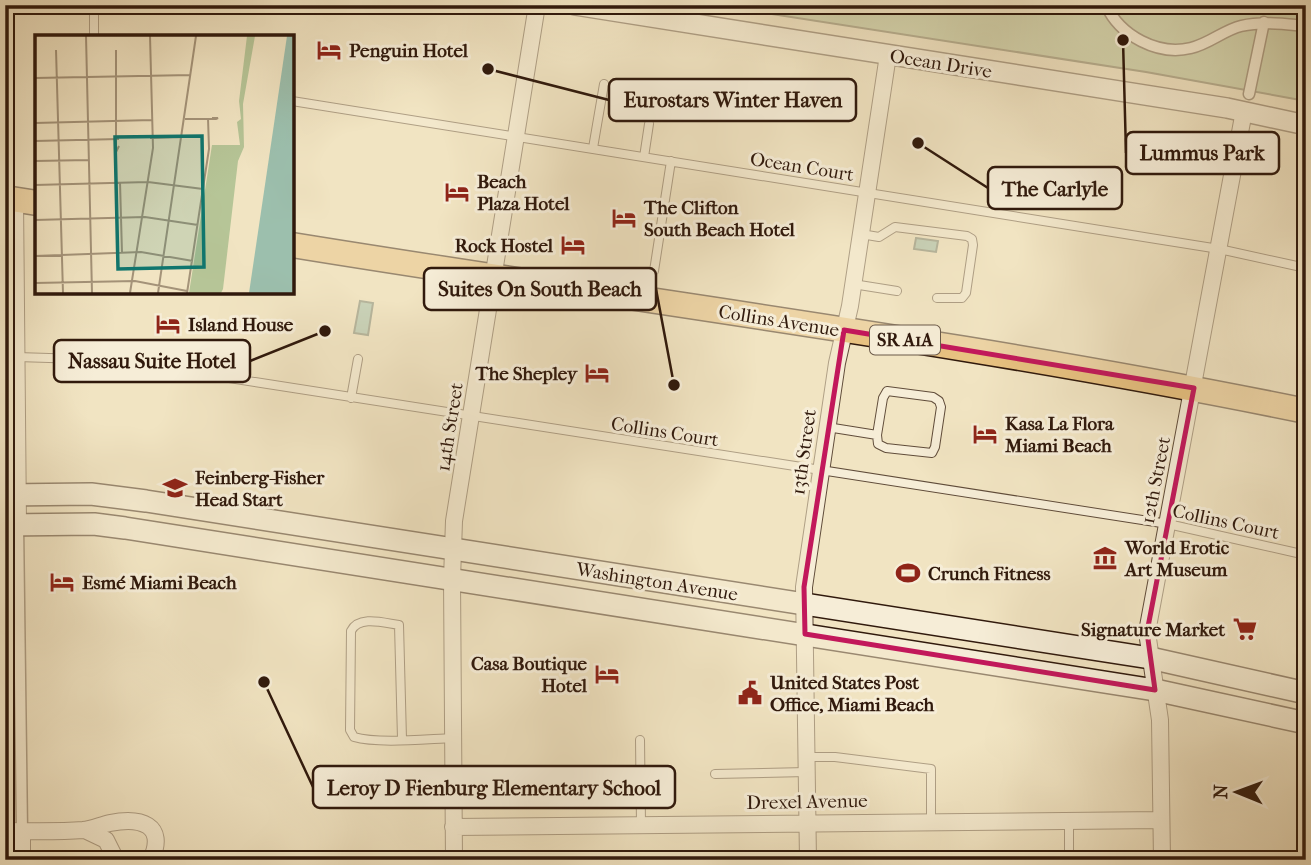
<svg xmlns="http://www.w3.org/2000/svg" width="1311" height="865" viewBox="0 0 1311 865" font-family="'IM FELL French Canon',serif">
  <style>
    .green { fill: #b6c597; stroke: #736f52; stroke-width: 2 }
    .water { fill: #9cbfad; stroke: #717d6d; stroke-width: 2 }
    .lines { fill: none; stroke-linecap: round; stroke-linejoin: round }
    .service-casing { stroke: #604c3a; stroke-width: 10 }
    .pedestrian-casing { stroke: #604c3a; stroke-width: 13 }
    .minor-casing { stroke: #604c3a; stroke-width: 18 }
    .tertiary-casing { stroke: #604c3a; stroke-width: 22 }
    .secondary-casing { stroke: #30190c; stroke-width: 24 }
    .primary-casing { stroke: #30190c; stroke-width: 27 }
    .service { stroke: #f6edd7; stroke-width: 8 }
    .pedestrian { stroke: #f6edd7; stroke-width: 10 }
    .minor { stroke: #f6edd7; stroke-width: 16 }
    .tertiary { stroke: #f6edd7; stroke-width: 19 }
    .secondary { stroke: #f6edd7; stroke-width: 21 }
    .primary { stroke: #e8c281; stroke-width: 24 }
    .marked { fill: none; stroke: #c2185b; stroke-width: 5; stroke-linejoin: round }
    .labels { text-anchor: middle; stroke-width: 6; stroke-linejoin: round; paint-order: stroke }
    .shield { fill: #f6edd7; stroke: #6b5949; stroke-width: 2 }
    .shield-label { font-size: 18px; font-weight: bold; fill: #30190c }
    .poi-label { font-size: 19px; font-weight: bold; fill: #30190c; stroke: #f6edd7; text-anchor: start }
    .street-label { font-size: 19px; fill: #30190c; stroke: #f6edd7 }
    .inset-road { fill: none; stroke: #a49379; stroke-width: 2 }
    .view { fill: #0f766e; fill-opacity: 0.15; stroke: #0f766e; stroke-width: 3.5 }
    .inset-edge { fill: none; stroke: #30190c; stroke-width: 3.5 }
    .leader { fill: none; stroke: #30190c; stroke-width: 2.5 }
    .callout-dot { fill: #30190c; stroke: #f6edd7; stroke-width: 2.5 }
    .callout { fill: #f6edd7; stroke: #30190c; stroke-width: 2.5 }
    .callout-label { font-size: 21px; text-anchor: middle; font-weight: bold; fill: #30190c }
  </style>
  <rect width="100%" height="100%" fill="#f1e4c2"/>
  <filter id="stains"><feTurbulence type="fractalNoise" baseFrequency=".00286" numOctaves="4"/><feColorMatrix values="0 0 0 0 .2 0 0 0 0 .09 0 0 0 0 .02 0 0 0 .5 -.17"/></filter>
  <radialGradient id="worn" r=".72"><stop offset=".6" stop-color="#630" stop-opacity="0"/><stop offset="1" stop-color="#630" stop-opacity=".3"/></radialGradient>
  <!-- green -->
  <path class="green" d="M713,5H1306V101L1146,72Z"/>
  <!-- water -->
  <path class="water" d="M916,238L938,241L936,252L914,249Z
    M360,301L373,303L368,335L354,333Z"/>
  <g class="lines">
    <!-- service casing -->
    <g class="service-casing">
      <path id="service" d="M94,37V5
        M292,101L1219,249L1306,268
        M593,148L604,84
        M644,157L649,124
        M861,234L879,237L895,227L967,236L972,239L973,245L966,293L962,298H937
        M654,271L671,161
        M853,284L897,291
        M17,357L113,360L1168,524L1306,555
        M351,398L358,359
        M827,427L877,435L883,398L887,391L933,397L939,401L941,407L935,447L932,453L886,448L878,444L877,435
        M402,739L399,625C384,623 359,615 351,631L350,730L354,737C378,744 426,739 453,738
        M640,740L641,824
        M807,757H835L931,769V821
        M715,774L807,772
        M1069,821V860"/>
    </g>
    <!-- pedestrian casing -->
    <g class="pedestrian-casing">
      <path id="pedestrian" d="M1106,5C1120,36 1158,56 1191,48C1209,44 1224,30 1241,26C1263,21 1284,24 1306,26
        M1249,94L1264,22
        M18,524L22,831"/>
    </g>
    <!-- minor casing -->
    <g class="minor-casing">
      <path id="minor" d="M15,199L18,524
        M453,827L1161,820
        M85,830L106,840L116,860
        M5,831C31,831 57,832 83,830C92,829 101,825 110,823C140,817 167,824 151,860
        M22,831V860
        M454,860L452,579L454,521L537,5
        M808,860L804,587L837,363L850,306L888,55
        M1162,860L1160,720L1147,632L1244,111"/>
    </g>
    <!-- tertiary casing -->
    <g class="tertiary-casing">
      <path id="tertiary" d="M575,5L1227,108L1306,125"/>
    </g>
    <!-- secondary casing -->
    <g class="secondary-casing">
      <path id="secondary" d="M5,495L91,494L146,501L1150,658L1306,693
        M5,525L94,524L125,528L1155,690L1306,723"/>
    </g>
    <!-- primary casing -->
    <g class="primary-casing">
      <path id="primary" d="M5,198L37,203
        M292,245C630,300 970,342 1306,411"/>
    </g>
    <!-- service -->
    <use href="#service" class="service"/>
    <!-- pedestrian -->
    <use href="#pedestrian" class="pedestrian"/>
    <!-- minor -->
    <use href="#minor" class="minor"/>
    <!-- tertiary -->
    <use href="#tertiary" class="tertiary"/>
    <!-- secondary -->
    <use href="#secondary" class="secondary"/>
    <!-- primary -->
    <use href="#primary" class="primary"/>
  </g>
  <!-- marked area -->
  <path d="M0 0H1311V865H0ZM844,330L1194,388L1147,632L1155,690L805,634L804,587Z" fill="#f1e4c2" fill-opacity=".55" fill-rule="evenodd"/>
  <path class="marked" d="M844,330L1194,388L1147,632L1155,690L805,634L804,587Z"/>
  <!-- icons -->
  <defs>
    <g id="hotel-bare" transform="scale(1.89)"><path d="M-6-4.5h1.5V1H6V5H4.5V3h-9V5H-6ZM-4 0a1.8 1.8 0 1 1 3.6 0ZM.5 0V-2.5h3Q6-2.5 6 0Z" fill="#8f2418" stroke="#f6edd7" stroke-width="2.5" paint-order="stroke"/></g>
    <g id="school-bare" transform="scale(1.89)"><path d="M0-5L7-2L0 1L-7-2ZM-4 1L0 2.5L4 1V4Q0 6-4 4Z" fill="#8f2418" stroke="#f6edd7" stroke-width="2.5" paint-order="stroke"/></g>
    <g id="museum-bare" transform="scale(1.89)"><path d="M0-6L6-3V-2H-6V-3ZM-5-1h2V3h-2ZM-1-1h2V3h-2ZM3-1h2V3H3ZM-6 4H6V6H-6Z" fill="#8f2418" stroke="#f6edd7" stroke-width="2.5" paint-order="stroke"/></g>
    <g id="stadium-bare" transform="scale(1.89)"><path d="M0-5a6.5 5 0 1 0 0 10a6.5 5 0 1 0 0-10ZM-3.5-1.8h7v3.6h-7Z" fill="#8f2418" stroke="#f6edd7" stroke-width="2.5" paint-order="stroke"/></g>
    <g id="supermarket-bare" transform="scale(1.89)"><path d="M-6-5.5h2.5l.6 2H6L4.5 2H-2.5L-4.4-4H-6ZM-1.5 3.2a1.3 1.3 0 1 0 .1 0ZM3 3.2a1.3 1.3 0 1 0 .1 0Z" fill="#8f2418" stroke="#f6edd7" stroke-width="2.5" paint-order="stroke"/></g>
    <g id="civic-bare" transform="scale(1.89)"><path d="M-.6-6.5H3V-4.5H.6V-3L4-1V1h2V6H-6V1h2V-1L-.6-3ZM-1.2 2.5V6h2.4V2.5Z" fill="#8f2418" stroke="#f6edd7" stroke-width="2.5" paint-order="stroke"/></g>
  </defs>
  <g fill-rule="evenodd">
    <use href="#hotel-bare" x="329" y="50"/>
    <use href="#hotel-bare" x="457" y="192"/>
    <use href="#hotel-bare" x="624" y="218"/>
    <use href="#hotel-bare" x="573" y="245"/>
    <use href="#hotel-bare" x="168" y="324"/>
    <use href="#hotel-bare" x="597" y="373"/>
    <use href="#hotel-bare" x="985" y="434"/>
    <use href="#school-bare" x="175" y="488"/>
    <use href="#museum-bare" x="1105" y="558"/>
    <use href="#stadium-bare" x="908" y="573"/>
    <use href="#hotel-bare" x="62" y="582"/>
    <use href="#supermarket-bare" x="1245" y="629"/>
    <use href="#hotel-bare" x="607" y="674"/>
    <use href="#civic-bare" x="750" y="693"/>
  </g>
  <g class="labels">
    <!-- shield labels -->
    <rect class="shield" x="870" y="325.5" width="70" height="29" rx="5"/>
    <g class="shield-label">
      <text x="905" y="346">SR A1A</text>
    </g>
    <!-- poi labels -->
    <g class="poi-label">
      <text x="349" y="57">Penguin Hotel</text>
      <text x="477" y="188">Beach<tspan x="477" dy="22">Plaza Hotel</tspan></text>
      <text x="644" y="214">The Clifton<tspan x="644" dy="22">South Beach Hotel</tspan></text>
      <text x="553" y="252" text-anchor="end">Rock Hostel</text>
      <text x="188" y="331">Island House</text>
      <text x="577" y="380" text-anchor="end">The Shepley</text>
      <text x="1005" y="430">Kasa La Flora<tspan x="1005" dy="22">Miami Beach</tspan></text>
      <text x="195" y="484">Feinberg-Fisher<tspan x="195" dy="22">Head Start</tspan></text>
      <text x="1125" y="554">World Erotic<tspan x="1125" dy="22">Art Museum</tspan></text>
      <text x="928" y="580">Crunch Fitness</text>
      <text x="82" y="589">Esmé Miami Beach</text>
      <text x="1225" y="636" text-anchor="end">Signature Market</text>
      <text x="587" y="670" text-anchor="end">Casa Boutique<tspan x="587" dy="22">Hotel</tspan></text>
      <text x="770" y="689">United States Post<tspan x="770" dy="22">Office, Miami Beach</tspan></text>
    </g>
    <!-- street labels -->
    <g class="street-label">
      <text transform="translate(941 63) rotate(9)" y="7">Ocean Drive</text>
      <text transform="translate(802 166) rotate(9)" y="7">Ocean Court</text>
      <text transform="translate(779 320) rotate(9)" y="7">Collins Avenue</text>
      <text transform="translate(449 427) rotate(-81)" y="7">14th Street</text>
      <text transform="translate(665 431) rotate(9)" y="7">Collins Court</text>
      <text transform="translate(803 452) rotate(-82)" y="7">13th Street</text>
      <text transform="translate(1155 480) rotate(-79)" y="7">12th Street</text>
      <text transform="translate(1226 521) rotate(12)" y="7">Collins Court</text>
      <text transform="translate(657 581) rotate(9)" y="7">Washington Avenue</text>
      <text transform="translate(807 801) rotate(-1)" y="7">Drexel Avenue</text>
    </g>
  </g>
  <!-- overview -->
  <g transform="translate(35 35)">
    <rect width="259" height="259" fill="#f1e4c2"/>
    <path d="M212,1H220L208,69L209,112L203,126L188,254L186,258H154L177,110H205L202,87L206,84L204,66Z" fill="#b6c597"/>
    <path d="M252,1H259V258H214Z" fill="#9cbfad"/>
    <path class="inset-road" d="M51,1L57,258M21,15L28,258M81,15V117L84,111M0,43L156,40M150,84H181L183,83H177M0,88L117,85M115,103L145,102M0,106L84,104M0,126L54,125M85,147L87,218M0,150L113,147L168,154M0,185L110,182L163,190M0,221L106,217L158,226M0,248L100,246L152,256M95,258L118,113L115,1M123,258L161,1M152,258L174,114L173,83"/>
    <path class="view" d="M167,101L169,232L83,234L80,102Z"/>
    <rect width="259" height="259" class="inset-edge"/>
  </g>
  <!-- callouts -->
  <path class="leader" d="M488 69L609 100M1123 40L1126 153M918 143L988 188M674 385L656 289M325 331L250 361M264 682L313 787"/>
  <g class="callout-dot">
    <circle cx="488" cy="69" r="7"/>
    <circle cx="1123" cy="40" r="7"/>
    <circle cx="918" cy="143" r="7"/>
    <circle cx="674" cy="385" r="7"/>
    <circle cx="325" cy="331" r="7"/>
    <circle cx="264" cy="682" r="7"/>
  </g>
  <g class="callout">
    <rect x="609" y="79" width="247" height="42" rx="7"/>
    <rect x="1126" y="132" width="153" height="42" rx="7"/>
    <rect x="988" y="167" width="134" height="42" rx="7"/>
    <rect x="424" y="268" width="232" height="42" rx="7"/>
    <rect x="54" y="340" width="196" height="42" rx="7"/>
    <rect x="313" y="766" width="362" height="42" rx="7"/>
  </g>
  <g class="callout-label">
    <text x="733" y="107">Eurostars Winter Haven</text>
    <text x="1202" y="160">Lummus Park</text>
    <text x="1055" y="196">The Carlyle</text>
    <text x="540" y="296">Suites On South Beach</text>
    <text x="152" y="368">Nassau Suite Hotel</text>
    <text x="494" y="795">Leroy D Fienburg Elementary School</text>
  </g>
  <!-- margin -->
  <rect width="1311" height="865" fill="none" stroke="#f1e4c2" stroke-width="28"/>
  <rect x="7" y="7" width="1297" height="851" fill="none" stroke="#30190c" stroke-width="3.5"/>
  <rect x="14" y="14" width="1283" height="837" fill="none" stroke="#30190c" stroke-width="2"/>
  <!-- north arrow -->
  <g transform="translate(1237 792) rotate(271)" stroke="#f6edd7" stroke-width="5" paint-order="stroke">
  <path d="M0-5L12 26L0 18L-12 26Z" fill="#30190c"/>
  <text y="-10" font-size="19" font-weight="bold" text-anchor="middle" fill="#30190c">N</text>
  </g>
  <rect width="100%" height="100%" filter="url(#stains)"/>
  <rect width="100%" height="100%" fill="url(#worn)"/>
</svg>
